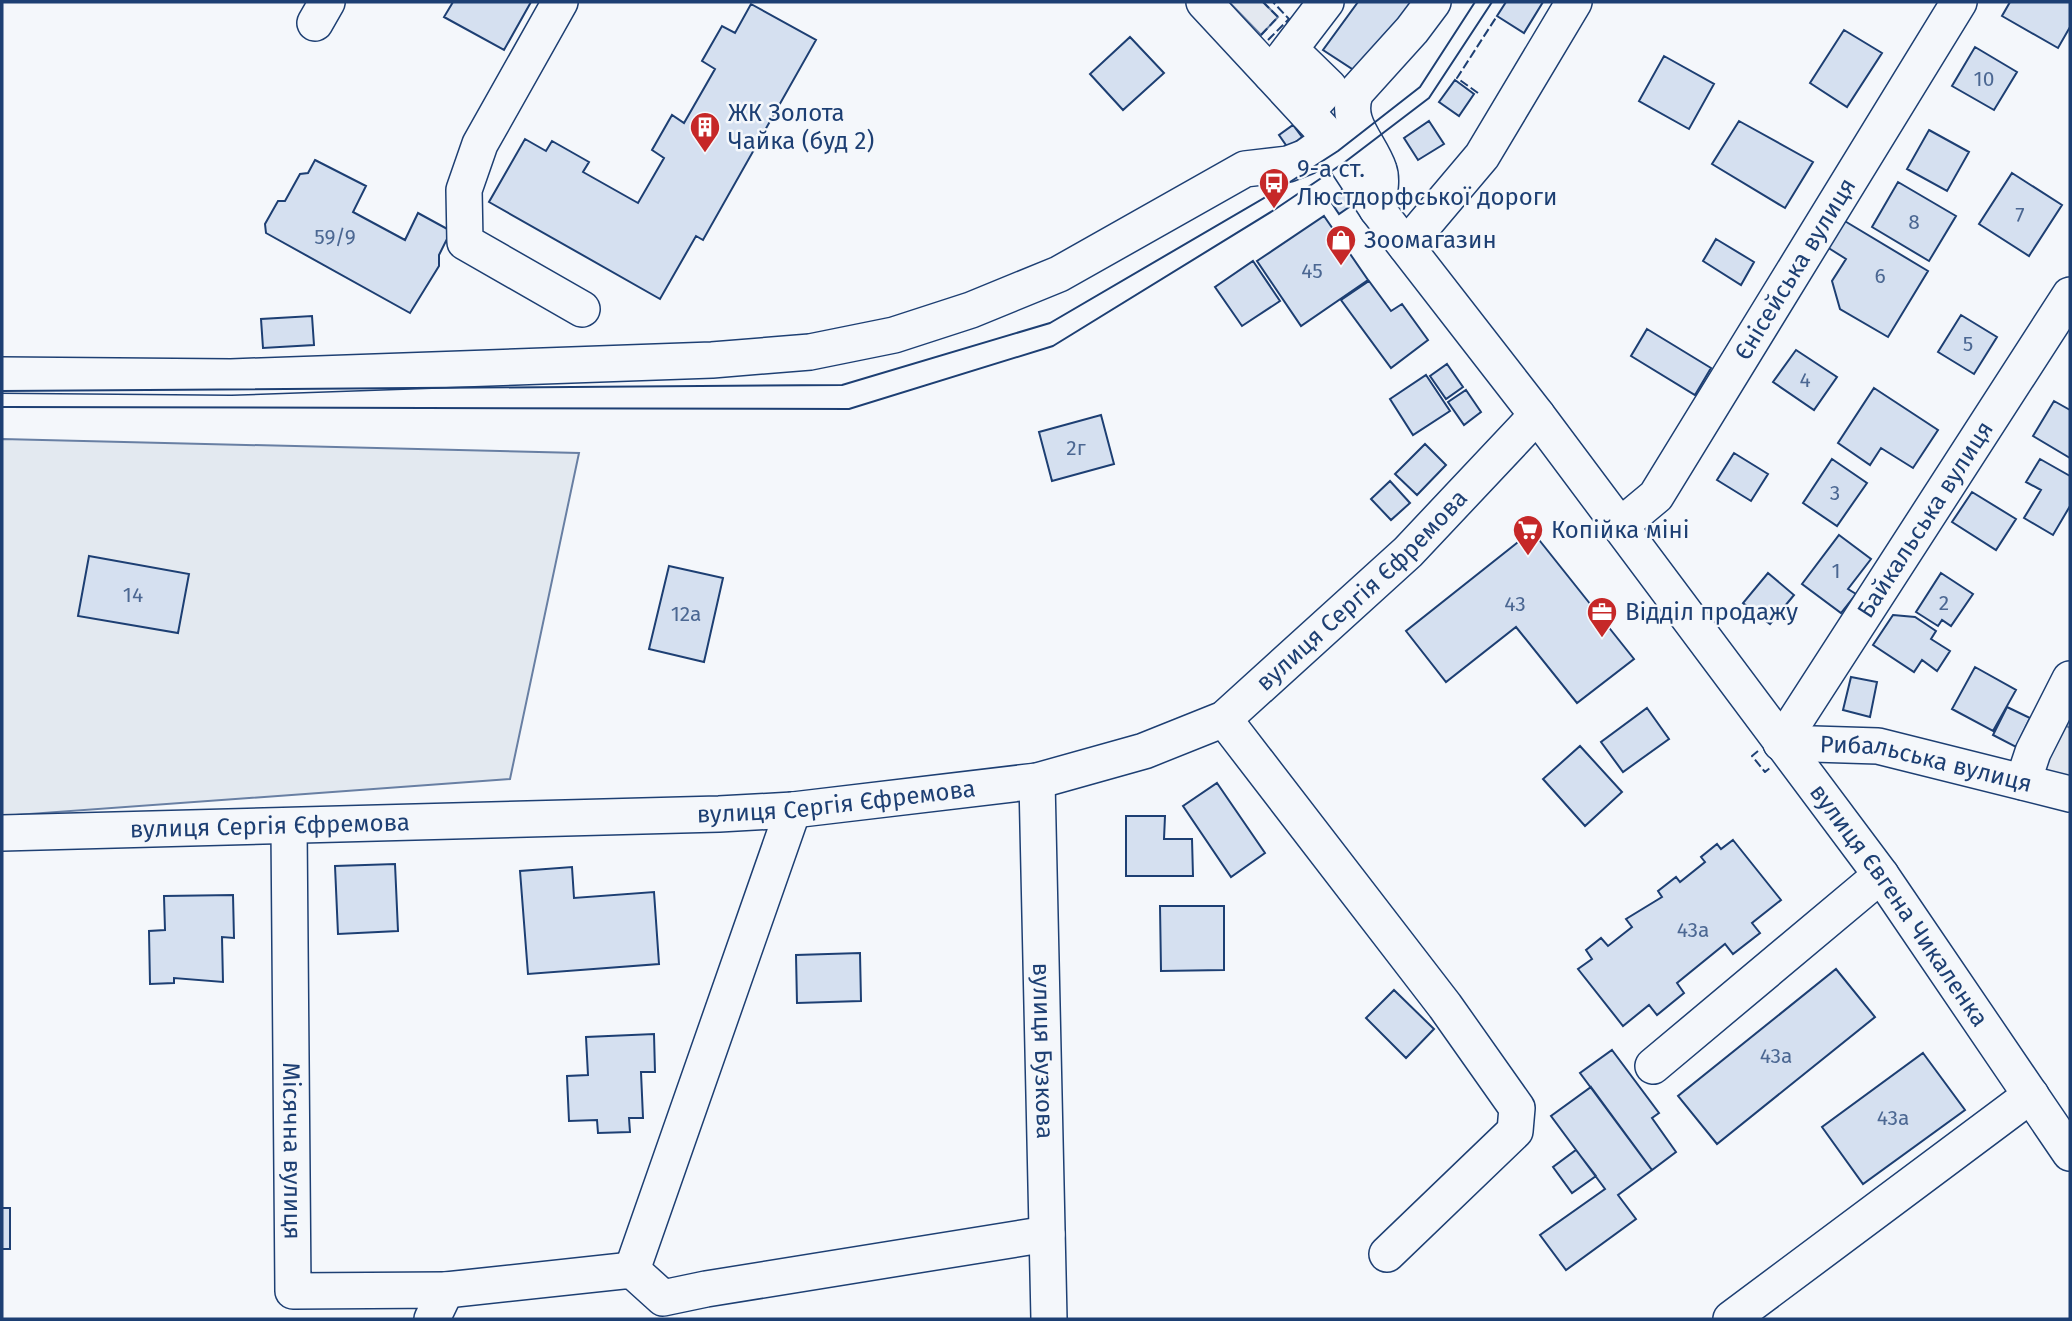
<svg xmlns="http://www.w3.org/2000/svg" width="2072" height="1321" viewBox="0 0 2072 1321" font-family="'Fira Sans',sans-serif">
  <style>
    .green { fill: #e3e9f0; stroke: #687fa3; stroke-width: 2 }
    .parking { fill: #e3e8f0; stroke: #687fa3; stroke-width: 2 }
    .building { fill: #d5e0f0; stroke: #1d3f73; stroke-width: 2 }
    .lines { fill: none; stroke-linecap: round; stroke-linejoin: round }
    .minor-casing { stroke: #1d3f73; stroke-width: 38 }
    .minor { stroke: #f4f7fb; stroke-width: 35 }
    .tram { stroke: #1d3f73; stroke-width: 2 }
    .fence { stroke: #1d3f73; stroke-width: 2; stroke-dasharray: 9 3.5; stroke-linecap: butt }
    .labels { text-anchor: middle; stroke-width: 5; stroke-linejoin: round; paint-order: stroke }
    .number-label { font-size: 21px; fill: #4b6792 }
    .poi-label { font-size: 24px; fill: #1d3f73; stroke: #f4f7fb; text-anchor: start }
    .street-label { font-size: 24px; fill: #1d3f73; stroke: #f4f7fb }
  </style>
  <rect width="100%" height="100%" fill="#f4f7fb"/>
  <!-- green -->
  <path class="green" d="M2,439L579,453L510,779L2,816Z"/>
  <!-- parking -->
  <path class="parking" d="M1229,2H1263L1278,17L1261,35Z
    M2061,723L2070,728V779L2038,769Z"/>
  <!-- building -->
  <path class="building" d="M453,2H531L504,50L444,17Z
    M1358,2H1412L1363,76L1323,50Z
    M1506,2H1543L1524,33L1497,16Z
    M2010,2H2070V27L2058,48L2002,16Z
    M751,4L816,40L703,240L696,236L660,299L489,202L525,139L546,151L552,141L589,162L583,172L638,203L664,158L652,150L672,115L684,123L715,69L702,61L722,26L735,33Z
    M1844,30L1882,53L1847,107L1810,83Z
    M1130,37L1164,73L1123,110L1090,74Z
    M1975,47L2017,72L1994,110L1952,86Z
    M1664,56L1714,84L1689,129L1639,101Z
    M1455,80L1474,94L1459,116L1439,102Z
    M1429,121L1444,144L1418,160L1404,138Z
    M1739,121L1813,162L1785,208L1712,164Z
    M1293,125L1302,137L1288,148L1279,135Z
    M1929,130L1969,152L1947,191L1907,169Z
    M315,160L366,186L353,212L405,240L418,213L451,231L439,255V266L410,313L266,233L265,224L278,201H285L300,174L308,173Z
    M2012,173L2062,205L2029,256L1979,224Z
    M1898,182L1956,216L1929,261L1872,227Z
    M1345,188L1355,203L1339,214L1329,199Z
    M1324,216L1368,280L1301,326L1257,261Z
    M1843,220L1928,271L1888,337L1840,309L1832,281L1846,259L1827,247Z
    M1716,239L1754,262L1741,285L1703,261Z
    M1253,261L1280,301L1242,326L1215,287Z
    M1369,281L1391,311L1402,304L1428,340L1391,368L1341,300Z
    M1961,315L1997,337L1974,374L1938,352Z
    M312,316L314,345L263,348L261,319Z
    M1647,329L1711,368L1695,395L1631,356Z
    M1796,350L1837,377L1814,410L1773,382Z
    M1447,364L1463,387L1446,399L1430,376Z
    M1426,375L1450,411L1413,435L1390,399Z
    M1874,388L1938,430L1913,468L1881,448L1870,465L1838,443Z
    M1466,390L1481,412L1464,425L1448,402Z
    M2054,401L2070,410V458L2033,436Z
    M1101,415L1114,464L1052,481L1039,432Z
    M1425,444L1446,465L1417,495L1395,474Z
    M1734,453L1768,474L1751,501L1717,480Z
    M1832,459L1867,483L1837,526L1803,503Z
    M2040,459L2070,476V506L2053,535L2024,518L2041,490L2026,482Z
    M1390,481L1410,503L1391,520L1371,499Z
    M1972,492L2016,519L1996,550L1952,522Z
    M1532,531L1634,659L1577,703L1516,627L1446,682L1406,631Z
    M1839,535L1871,559L1848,589L1856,594L1841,613L1802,584Z
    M89,556L189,574L178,633L78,616Z
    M669,566L723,578L704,662L649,649Z
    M1768,573L1794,595L1770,624L1743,603Z
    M1941,573L1973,594L1951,626L1942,620L1938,626L1916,612Z
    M1893,615L1915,617L1936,631L1931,639L1950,651L1937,671L1922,660L1914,672L1873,645Z
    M1975,667L2016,690L1993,731L1952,709Z
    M1851,677L1877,682L1870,717L1843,710Z
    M2007,707L2030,718L2016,747L1993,735Z
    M1647,708L1669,739L1623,772L1601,742Z
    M1580,746L1622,792L1585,826L1543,779Z
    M1217,783L1265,853L1231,877L1183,806Z
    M1126,816H1165L1164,839H1192L1193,876H1126Z
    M1733,840L1781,900L1752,923L1760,933L1733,954L1725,944L1677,983L1684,993L1657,1015L1649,1005L1623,1026L1578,969L1592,959L1586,950L1601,938L1608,946L1632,927L1626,919L1662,897L1658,891L1676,877L1680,882L1705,862L1701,857L1717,844L1721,849Z
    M395,864L398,931L338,934L335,866Z
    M572,867L574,898L654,892L659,964L528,974L520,871Z
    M233,895L234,938L222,937L223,982L174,978V983L150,984L149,931L165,930L164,896Z
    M1160,906H1224V970L1161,971Z
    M860,953L861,1001L797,1003L796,955Z
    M1836,969L1875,1017L1717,1144L1678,1096Z
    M1394,990L1434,1029L1406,1058L1366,1018Z
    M654,1034L655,1072H641L643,1118H629L630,1132L598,1133L597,1120L569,1121L567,1076L588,1075L586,1037Z
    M1612,1050L1659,1113L1652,1118L1676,1152L1652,1170L1580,1073Z
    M1923,1053L1965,1110L1863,1184L1822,1127Z
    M1591,1087L1652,1170L1618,1195L1636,1219L1566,1270L1540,1235L1605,1189L1551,1116Z
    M1576,1150L1596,1176L1572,1193L1553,1167Z
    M2,1208H10V1249H2Z"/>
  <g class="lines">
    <!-- minor casing -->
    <g class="minor-casing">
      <g id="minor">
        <path d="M560,2L480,144L464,190L465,242L582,309"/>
        <path id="s1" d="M1204,2L1331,139L1377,209L1537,415L1881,875L2070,1153"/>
        <path d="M315,23L327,2"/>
        <path d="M1292,51L1329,87L1306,112"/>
        <path d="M1271,74L1326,2"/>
        <path d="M1377,209C1378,198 1383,181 1379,170C1370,143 1343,122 1356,92L1412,30L1433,2"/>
        <path d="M1406,246L1482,156L1574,2"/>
        <path d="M2,375L231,377L712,360L810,352L894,335L971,310L1059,274L1245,169L1288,164L1306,157L1331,139"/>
        <path id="s2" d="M1620,526L1656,496L1959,2"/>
        <path d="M1224,719L1445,1006L1517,1108L1515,1131L1387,1254"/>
        <path id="s3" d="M1781,743L2070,295"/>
        <path id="s4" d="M1781,743L1878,746L2070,794"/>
        <path id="s5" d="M1037,781L1049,1319"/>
        <path d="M2023,782L2033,752L2070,679"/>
        <path id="s6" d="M289,827L293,1291L446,1290L432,1319"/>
        <path id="s7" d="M2,833L719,814L793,810L1037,781L1144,751L1224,719L1408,552L1537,415"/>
        <path d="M1653,1066L1881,875"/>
        <path d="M632,1270L793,810"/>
        <path d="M446,1290L632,1270L663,1298L706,1289L1047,1234"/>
        <path d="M1731,1319L2031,1095"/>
      </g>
    </g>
    <!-- minor -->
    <use href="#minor" class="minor"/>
    <!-- tram -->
    <path class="tram" d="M2,391L842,385L1050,323L1276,191L1338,151L1420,87L1475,2
      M2,407L849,409L1053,346L1274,210L1345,162L1429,98L1492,2"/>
    <!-- fence -->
    <path class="fence" d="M1261,35L1278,17L1263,2
      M1268,40L1289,19L1273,2
      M1478,93L1457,78L1497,16
      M1758,751L1752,756L1765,772L1771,767"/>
  </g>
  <!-- icons -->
  <defs>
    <g id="building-pin" transform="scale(1.575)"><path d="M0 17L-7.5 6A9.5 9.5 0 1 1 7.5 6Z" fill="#c62828" stroke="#f4f7fb"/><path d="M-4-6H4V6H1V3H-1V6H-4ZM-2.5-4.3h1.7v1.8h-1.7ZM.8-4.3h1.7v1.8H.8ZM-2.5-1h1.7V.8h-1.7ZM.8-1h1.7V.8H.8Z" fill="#fff"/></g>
    <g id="bus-pin" transform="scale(1.575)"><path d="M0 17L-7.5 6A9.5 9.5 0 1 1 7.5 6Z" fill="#c62828" stroke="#f4f7fb"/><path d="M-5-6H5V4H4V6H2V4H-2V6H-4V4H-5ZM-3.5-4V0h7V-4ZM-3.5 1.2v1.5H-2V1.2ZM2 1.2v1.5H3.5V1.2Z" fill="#fff"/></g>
    <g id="shop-pin" transform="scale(1.575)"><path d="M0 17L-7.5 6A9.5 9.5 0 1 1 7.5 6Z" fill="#c62828" stroke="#f4f7fb"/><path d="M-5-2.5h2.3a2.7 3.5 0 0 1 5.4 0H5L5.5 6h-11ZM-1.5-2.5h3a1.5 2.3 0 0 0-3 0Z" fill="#fff"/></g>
    <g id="supermarket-pin" transform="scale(1.575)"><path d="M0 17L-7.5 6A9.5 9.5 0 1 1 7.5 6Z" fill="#c62828" stroke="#f4f7fb"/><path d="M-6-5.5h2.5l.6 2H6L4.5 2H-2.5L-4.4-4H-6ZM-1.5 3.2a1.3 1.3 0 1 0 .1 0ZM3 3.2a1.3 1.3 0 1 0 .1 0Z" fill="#fff"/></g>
    <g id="office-pin" transform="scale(1.575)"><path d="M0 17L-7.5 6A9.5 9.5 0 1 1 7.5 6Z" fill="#c62828" stroke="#f4f7fb"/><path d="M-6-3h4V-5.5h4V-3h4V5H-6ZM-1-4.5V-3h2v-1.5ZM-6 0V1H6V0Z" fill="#fff"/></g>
  </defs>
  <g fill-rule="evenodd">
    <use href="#building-pin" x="705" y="127"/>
    <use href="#bus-pin" x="1274" y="183"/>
    <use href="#shop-pin" x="1341" y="240"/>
    <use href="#supermarket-pin" x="1528" y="530"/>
    <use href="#office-pin" x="1602" y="612"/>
  </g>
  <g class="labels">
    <!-- number labels -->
    <g class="number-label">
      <text x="1984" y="86">10</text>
      <text x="2020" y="222">7</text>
      <text x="1914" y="229">8</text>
      <text x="335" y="244">59/9</text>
      <text x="1312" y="278">45</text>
      <text x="1880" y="283">6</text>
      <text x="1968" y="351">5</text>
      <text x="1805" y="387">4</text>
      <text x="1076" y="455">2г</text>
      <text x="1835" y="500">3</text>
      <text x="1836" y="578">1</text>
      <text x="133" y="602">14</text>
      <text x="1944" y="610">2</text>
      <text x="1515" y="611">43</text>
      <text x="686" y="621">12а</text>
      <text x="1693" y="937">43а</text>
      <text x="1776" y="1063">43а</text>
      <text x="1893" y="1125">43а</text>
    </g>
    <!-- poi labels -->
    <g class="poi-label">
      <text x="728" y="121">ЖК Золота<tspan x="728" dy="28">Чайка (буд 2)</tspan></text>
      <text x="1297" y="177">9-а ст.<tspan x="1297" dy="28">Люстдорфської дороги</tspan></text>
      <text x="1364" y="248">Зоомагазин</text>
      <text x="1551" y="538">Копійка міні</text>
      <text x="1625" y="620">Відділ продажу</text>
    </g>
    <!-- street labels -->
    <g class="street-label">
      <text dy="8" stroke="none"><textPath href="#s2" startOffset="313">Єнісейська вулиця</textPath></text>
      <text dy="8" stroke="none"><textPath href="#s3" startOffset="266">Байкальська вулиця</textPath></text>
      <text dy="8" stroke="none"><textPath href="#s7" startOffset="1423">вулиця Сергія Єфремова</textPath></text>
      <text dy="8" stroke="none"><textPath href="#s4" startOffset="147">Рибальська вулиця</textPath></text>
      <text dy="8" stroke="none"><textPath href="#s7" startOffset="835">вулиця Сергія Єфремова</textPath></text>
      <text dy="8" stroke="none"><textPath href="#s7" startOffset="268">вулиця Сергія Єфремова</textPath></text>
      <text dy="8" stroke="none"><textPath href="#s1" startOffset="1141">вулиця Євгена Чикаленка</textPath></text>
      <text dy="8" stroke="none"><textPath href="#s5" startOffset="270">вулиця Бузкова</textPath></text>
      <text dy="8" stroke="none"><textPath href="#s6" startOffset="324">Місячна вулиця</textPath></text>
    </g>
  </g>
  <!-- border -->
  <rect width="2072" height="1321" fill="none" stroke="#1d3f73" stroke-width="7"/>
</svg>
